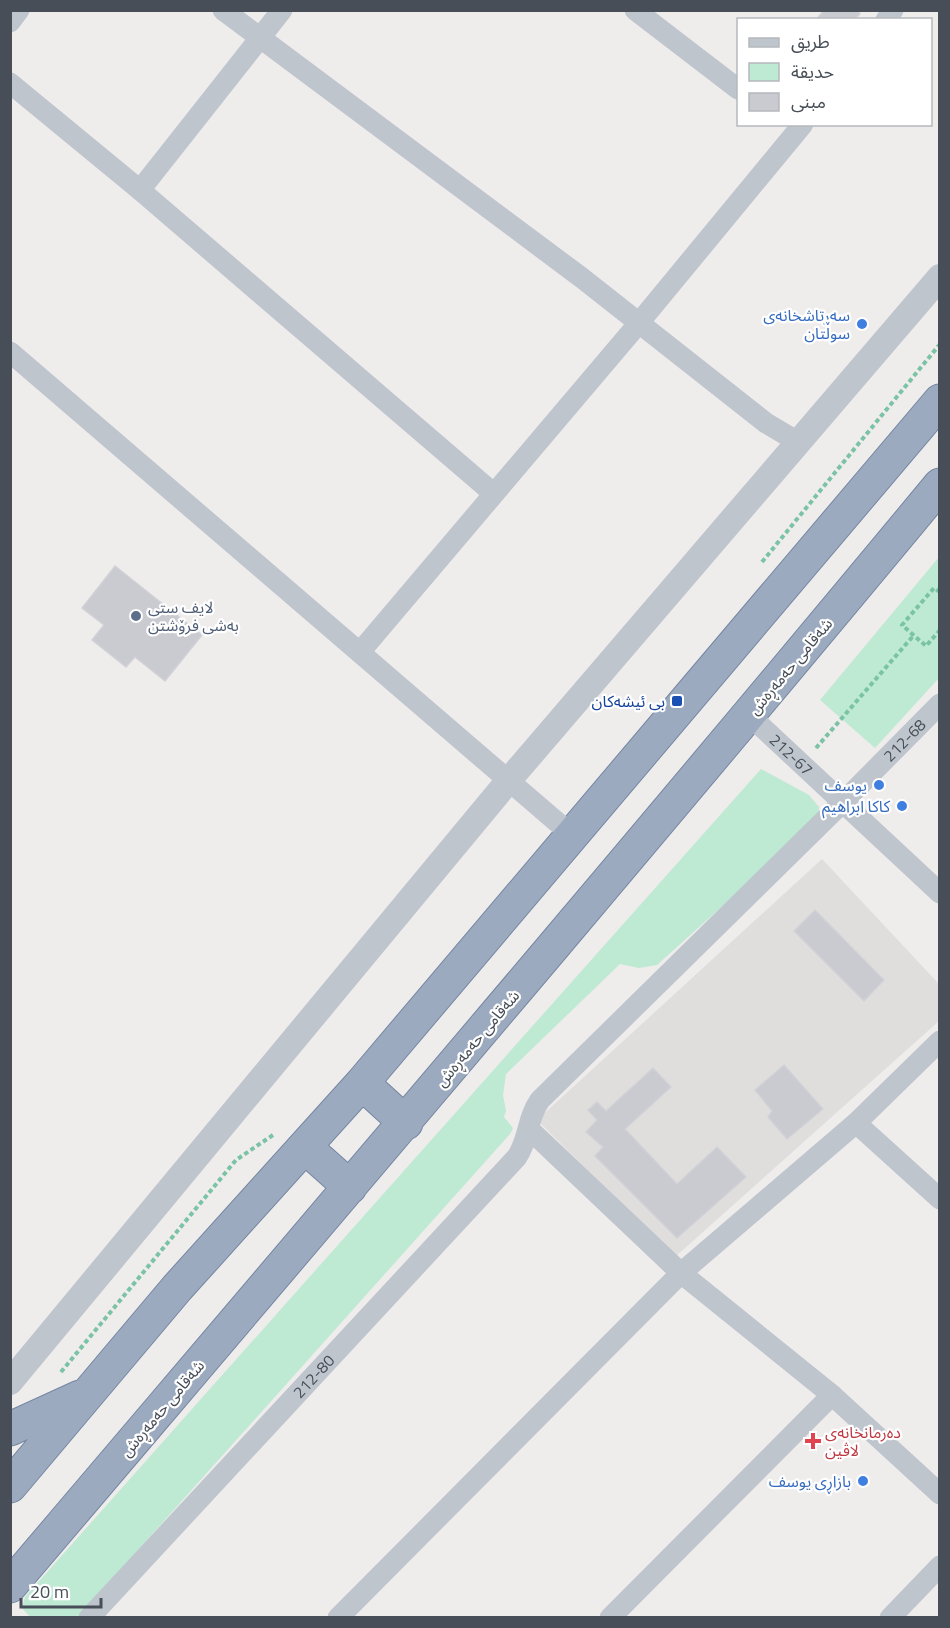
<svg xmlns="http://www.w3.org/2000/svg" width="950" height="1628" viewBox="0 0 950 1628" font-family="'Titillium Web','Noto Sans Arabic',sans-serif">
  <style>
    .education { fill: #e0dedd }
    .green { fill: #bee9d2 }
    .building { fill: #cacbd1; stroke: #d1d2d7; stroke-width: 1.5 }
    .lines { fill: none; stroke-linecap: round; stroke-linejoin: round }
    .trunk-casing { stroke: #7487a2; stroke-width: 35 }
    .path { stroke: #7ac3a4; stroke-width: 4; stroke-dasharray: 4.5 3; stroke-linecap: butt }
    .minor { stroke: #bfc5cd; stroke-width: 21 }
    .tertiary { stroke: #bfc5cd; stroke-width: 26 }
    .trunk { stroke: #9caabf; stroke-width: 33 }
    .shop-dot { fill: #3f7fe0; stroke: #fff; stroke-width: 2 }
    .service-dot { fill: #5c6f8a; stroke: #fff; stroke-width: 2 }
    .transit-dot { fill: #1a4fb4; stroke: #fff; stroke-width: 2 }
    .health-dot { fill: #e0444e; stroke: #fff; stroke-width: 2 }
    .labels { text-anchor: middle; stroke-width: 4.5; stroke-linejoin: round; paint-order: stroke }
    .shop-label { font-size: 16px; fill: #366cbe; stroke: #fff; text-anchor: end }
    .service-label { font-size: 16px; fill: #4e5e75; stroke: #fff; text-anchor: start }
    .street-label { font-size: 16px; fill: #474e57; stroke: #fff }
    .transit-label { font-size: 16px; fill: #164399; stroke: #fff; text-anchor: end }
    .health-label { font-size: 16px; fill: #be3a42; stroke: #fff; text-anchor: start }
  </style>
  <rect width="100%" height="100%" fill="#efecec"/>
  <!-- education -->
  <path class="education" d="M822,859L939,984V1021L675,1257L537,1120Z"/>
  <!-- green -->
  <path class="green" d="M939,557V678L875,748L820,700Z
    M761,769L809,795L819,807L818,816L798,838L657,965L639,968L620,964L506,1074L503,1095L506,1111L504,1117L513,1128L510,1134L78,1617H30L22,1608L25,1597Z"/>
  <!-- building -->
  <path class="building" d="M824,10H857L860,14L854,20H816Z
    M115,566L202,635L165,681L135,657L126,667L92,640L104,625L82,608Z
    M815,910L884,980L864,1001L794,931Z
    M784,1065L823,1109L787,1139L768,1117L772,1111L755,1090Z
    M653,1068L671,1087L625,1129L677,1184L717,1147L746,1177L677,1238L595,1156L603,1147L586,1132L597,1120L588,1110L597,1102L606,1111Z"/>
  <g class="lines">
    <!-- trunk casing -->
    <g class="trunk-casing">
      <path id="trunk" d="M362,1083L406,1123
        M305,1147L350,1187
        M10,1429L80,1397
        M10,1486L177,1288L362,1083L940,401
        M10,1586C321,1220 633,855 940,485"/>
    </g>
    <!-- path -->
    <path class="path" d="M762,562L940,344
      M940,592L934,588L902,625L926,646L940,630
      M816,748L914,635
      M61,1372L236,1160L273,1135"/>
    <!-- minor -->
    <g class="minor">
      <path d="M223,10L582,278L766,423L798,442"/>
      <path d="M635,10L738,89"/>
      <path d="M886,20L893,10"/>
      <path d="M10,22L19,10"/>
      <path d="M10,83L140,190L493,493"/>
      <path d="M140,190L282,10"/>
      <path d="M10,352L572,835"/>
      <path d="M360,652L638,324L803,124"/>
      <path id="s1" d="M749,715L940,893"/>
      <path d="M856,1123L940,1199"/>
      <path d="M529,1129L681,1273L832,1395L940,1494"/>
      <path id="s2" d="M89,1618L517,1157C529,1139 527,1118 540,1100L843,802L940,704"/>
      <path d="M338,1618L681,1273L856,1123L940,1041"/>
      <path d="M610,1618L832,1395"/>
      <path d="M890,1618L940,1566"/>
    </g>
    <!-- tertiary -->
    <path class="tertiary" d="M10,1382L509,780L940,277"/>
    <!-- trunk -->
    <use href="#trunk" class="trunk"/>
  </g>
  <!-- markers -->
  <g class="shop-dot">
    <circle cx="862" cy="324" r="6"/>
    <circle cx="879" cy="785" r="6"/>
    <circle cx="902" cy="806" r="6"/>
    <circle cx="863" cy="1481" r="6"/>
  </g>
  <circle class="service-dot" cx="136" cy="616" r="6"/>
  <rect class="transit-dot" x="671" y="695" width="12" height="12" rx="3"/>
  <path class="health-dot" d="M810 1432h6v6h6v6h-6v6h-6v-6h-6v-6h6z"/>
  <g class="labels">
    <!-- shop labels -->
    <g class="shop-label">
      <text x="850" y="321">سەرتاشخانەی<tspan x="850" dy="18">سوڵتان</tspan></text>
      <text x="867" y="791">يوسف</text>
      <text x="890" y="812">کاکا ابراهيم</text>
      <text x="851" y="1487">بازاڕی یوسف</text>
    </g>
    <!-- service labels -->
    <g class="service-label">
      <text x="148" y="613">لایف ستی<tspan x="148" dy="18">بەشی فرۆشتن</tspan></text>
    </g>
    <!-- street labels -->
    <g class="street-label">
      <text transform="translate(790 666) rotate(-50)" y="6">شەقامی حەمەڕەش</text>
      <text dy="6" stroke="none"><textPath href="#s2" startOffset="1203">212-68</textPath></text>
      <text dy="6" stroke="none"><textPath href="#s1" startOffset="58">212-67</textPath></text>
      <text transform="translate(477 1038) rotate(-50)" y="6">شەقامی حەمەڕەش</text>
      <text dy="6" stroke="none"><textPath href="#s2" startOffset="330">212-80</textPath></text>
      <text transform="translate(162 1408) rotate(-50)" y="6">شەقامی حەمەڕەش</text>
    </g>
    <!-- transit labels -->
    <g class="transit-label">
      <text x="665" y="707">بی ئیشەکان</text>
    </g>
    <!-- health labels -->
    <g class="health-label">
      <text x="825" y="1438">دەرمانخانەی<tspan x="825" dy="18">لاڤین</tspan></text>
    </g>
  </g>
  <!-- border -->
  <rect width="950" height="1628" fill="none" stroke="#474e57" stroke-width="24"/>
  <!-- legend -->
  <rect x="737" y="18" width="195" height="108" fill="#ffffff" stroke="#b5b8bc" stroke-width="1.5"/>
  <rect x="749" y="38" width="30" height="9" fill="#bfc5cd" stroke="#b5b8bc" stroke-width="1.5"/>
  <text x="791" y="48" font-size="18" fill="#474e57">طريق</text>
  <rect x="749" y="63" width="30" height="18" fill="#bee9d2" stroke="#b5b8bc" stroke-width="1.5"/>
  <text x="791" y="78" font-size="18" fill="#474e57">حديقة</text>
  <rect x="749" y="93" width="30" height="18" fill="#cacbd1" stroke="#b5b8bc" stroke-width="1.5"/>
  <text x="791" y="108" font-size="18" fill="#474e57">مبنى</text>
  <!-- scale -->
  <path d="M21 1598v9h80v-9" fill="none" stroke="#474e57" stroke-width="3"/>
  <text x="30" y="1598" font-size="18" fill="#474e57" stroke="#ffffff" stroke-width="4.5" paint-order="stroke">20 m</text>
</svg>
